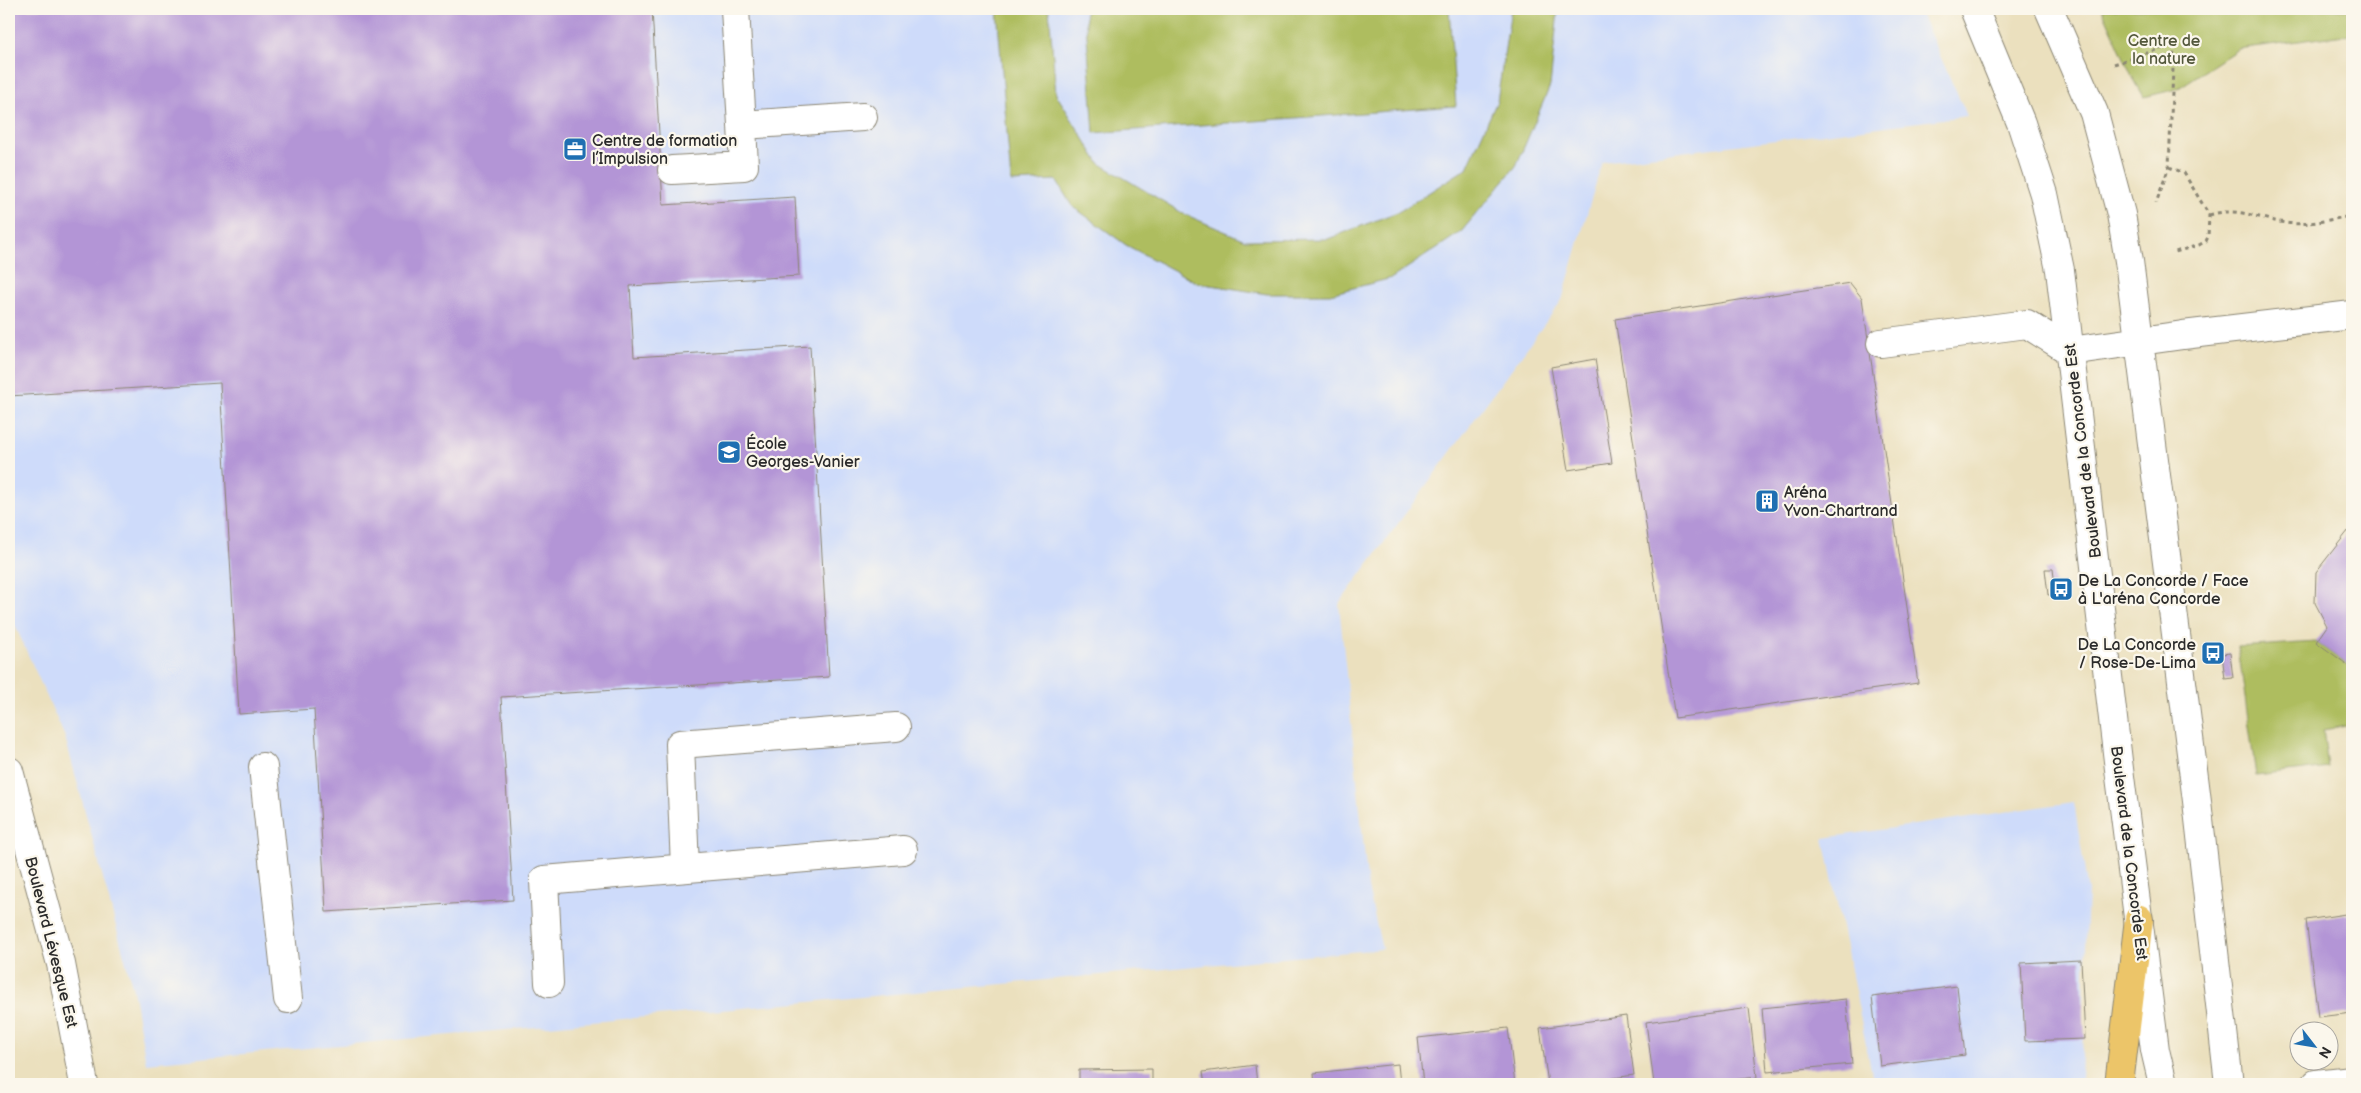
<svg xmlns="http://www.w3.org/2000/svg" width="2361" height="1093" viewBox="0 0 2361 1093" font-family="'Balsamiq Sans',sans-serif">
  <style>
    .built { fill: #cedbfa }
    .green { fill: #aebd5f; stroke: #6c7445 }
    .building { fill: #b395d6 }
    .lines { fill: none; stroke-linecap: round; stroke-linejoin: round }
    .minor-casing { stroke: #8b8674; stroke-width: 30 }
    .highway-casing { stroke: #8b8674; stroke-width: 30 }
    .path { stroke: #8b8674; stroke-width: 3; stroke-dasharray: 4 4; stroke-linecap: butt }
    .minor { stroke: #fff; stroke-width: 28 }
    .highway { stroke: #ecc569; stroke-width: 28 }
    .labels { text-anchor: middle; stroke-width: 4.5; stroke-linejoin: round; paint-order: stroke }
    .park-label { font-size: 16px; fill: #52573b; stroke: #fbf7ec }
    .poi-label { font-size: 16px; fill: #2b2b2b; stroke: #fbf7ec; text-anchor: start }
    .street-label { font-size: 16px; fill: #2b2b2b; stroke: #fbf7ec }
  </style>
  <rect width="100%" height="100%" fill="#fbf7ec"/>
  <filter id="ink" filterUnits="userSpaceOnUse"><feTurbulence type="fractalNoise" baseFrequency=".02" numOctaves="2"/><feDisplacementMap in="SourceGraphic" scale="10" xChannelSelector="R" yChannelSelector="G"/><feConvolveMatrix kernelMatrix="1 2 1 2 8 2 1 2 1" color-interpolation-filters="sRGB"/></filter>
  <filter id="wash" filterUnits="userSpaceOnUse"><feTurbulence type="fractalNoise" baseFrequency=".0096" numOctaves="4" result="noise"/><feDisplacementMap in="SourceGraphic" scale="20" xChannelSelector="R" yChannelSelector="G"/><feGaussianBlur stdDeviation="1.12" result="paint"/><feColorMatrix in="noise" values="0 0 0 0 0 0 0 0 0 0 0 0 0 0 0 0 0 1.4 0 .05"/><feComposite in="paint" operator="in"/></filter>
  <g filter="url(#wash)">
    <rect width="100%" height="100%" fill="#ebe0be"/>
    <!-- built -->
    <path class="built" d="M9,9H1919L1967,116L1602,162L1562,300L1339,604L1368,888L1382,949L146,1063L133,989L65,737L9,612Z
      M2074,802L2088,891L2081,1084H1874L1824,838Z"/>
    <!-- green -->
    <path class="green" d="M997,9H1049L1056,94L1099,163L1184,214L1245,240L1328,239L1400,211L1467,168L1497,101L1511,9H1558V11L1550,86L1516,166L1461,232L1392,278L1330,294H1267L1198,283L1126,245L1072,206L1056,180L1011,182Z
      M1085,9H1449L1456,106L1094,133Z
      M2102,9H2352V34L2238,49L2177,89L2144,97L2132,76Z
      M2316,642L2352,668V725L2323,730L2328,767L2256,776L2238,647Z"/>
    <g id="blocks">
      <!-- building -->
      <path class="building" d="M9,9H652L663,205L795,197L799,276L630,286L634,357L810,346L829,677L501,697L513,900L326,912L314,709L239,714L220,383L9,396Z
        M1850,283L1862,298L1918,683L1675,718L1615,319Z
        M1595,359L1612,463L1568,470L1551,367Z
        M2352,526V668L2316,642L2327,626L2315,603L2316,572Z
        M2045,569H2053L2056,594L2048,595Z
        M2230,653L2233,678L2225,679L2222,654Z
        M2352,913V1013L2318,1017L2306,920Z
        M2081,960L2085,1039L2025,1041L2021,963Z
        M1957,986L1965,1055L1880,1066L1872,997Z
        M1846,999L1852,1064L1767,1072L1762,1008Z
        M1749,1008L1757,1077L1698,1084H1654L1646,1022Z
        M1626,1016L1634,1075L1573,1084H1548L1540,1028Z
        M1508,1028L1515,1084H1423L1418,1038Z
        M1398,1064L1400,1084H1315L1314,1073Z
        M1255,1065L1257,1084H1205L1203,1072Z
        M1152,1069V1084H1079V1070Z"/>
    </g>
  </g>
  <g filter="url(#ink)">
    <use href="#blocks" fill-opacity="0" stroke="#8b8674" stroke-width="1"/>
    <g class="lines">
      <!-- minor casing -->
      <g class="minor-casing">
        <path id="minor" d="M735,9L742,125L863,117
          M1974,9L2021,123L2044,194L2060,270L2118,761L2155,1050L2163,1084
          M2049,9L2094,113L2121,214L2129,261L2197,801L2229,1084
          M672,170L744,166L742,125
          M1881,343L2027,324L2070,351L2183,335L2352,315
          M263,767L288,999
          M9,771L61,964L84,1084
          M685,868L680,744L896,727
          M549,983L544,880L903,850
          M2316,1084L2352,1080"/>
      </g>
      <!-- highway casing -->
      <g class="highway-casing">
        <path id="highway" d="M2119,1084L2139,919"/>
      </g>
      <!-- path -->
      <path class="path" d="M2114,64L2174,44L2169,167L2156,203
        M2169,167L2184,173L2209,215L2208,237L2206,241L2199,245L2175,252
        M2209,215C2240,206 2256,219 2286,223C2307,226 2331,219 2352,216"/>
      <!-- minor -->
      <use href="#minor" class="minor"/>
      <!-- highway -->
      <use href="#highway" class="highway"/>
    </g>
  </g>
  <!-- icons -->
  <defs>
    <g id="office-square" transform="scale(1.25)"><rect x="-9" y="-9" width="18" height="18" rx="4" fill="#1f6fb2" stroke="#fbf7ec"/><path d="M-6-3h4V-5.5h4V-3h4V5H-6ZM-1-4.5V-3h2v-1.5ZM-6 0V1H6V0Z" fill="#fff"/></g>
    <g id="school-square" transform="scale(1.25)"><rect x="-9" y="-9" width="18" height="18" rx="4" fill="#1f6fb2" stroke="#fbf7ec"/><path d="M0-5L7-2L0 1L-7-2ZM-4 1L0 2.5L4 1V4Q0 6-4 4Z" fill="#fff"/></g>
    <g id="building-square" transform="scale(1.25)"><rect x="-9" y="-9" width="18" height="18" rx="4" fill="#1f6fb2" stroke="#fbf7ec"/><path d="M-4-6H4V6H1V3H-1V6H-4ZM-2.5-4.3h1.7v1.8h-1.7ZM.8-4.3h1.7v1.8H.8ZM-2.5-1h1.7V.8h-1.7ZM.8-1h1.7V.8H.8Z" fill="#fff"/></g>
    <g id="bus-square" transform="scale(1.25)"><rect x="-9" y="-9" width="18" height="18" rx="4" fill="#1f6fb2" stroke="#fbf7ec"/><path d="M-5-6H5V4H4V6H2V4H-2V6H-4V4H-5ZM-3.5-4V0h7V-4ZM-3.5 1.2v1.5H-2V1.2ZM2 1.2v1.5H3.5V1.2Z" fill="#fff"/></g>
  </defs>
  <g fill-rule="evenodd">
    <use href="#office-square" x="575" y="149"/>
    <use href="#school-square" x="729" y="452"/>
    <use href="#building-square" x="1767" y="501"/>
    <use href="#bus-square" x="2061" y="589"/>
    <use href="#bus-square" x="2213" y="653"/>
  </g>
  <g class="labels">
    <!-- park labels -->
    <g class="park-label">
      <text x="2164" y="46">Centre de<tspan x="2164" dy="18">la nature</tspan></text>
    </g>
    <!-- poi labels -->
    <g class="poi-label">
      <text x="592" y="146">Centre de formation<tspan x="592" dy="18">l’Impulsion</tspan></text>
      <text x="746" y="449">École<tspan x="746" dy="18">Georges-Vanier</tspan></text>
      <text x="1784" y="498">Aréna<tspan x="1784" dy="18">Yvon-Chartrand</tspan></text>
      <text x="2078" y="586">De La Concorde / Face<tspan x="2078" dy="18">à L'aréna Concorde</tspan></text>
      <text x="2196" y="650" text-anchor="end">De La Concorde<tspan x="2196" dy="18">/ Rose-De-Lima</tspan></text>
    </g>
    <!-- street labels -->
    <g class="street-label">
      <text transform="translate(2082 451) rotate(-97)" y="6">Boulevard de la Concorde Est</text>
      <text transform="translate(2130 853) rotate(83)" y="6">Boulevard de la Concorde Est</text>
      <text transform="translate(52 942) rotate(76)" y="6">Boulevard Lévesque Est</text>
    </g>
  </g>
  <!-- margin -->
  <rect width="2361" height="1093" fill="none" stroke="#fbf7ec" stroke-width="30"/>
  <!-- north arrow -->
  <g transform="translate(2314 1046) rotate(121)"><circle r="24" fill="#fbf7ec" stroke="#a8a59f"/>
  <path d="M0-4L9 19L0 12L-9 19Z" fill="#1f6fb2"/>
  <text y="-8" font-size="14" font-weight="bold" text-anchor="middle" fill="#2b2b2b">N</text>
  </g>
</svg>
